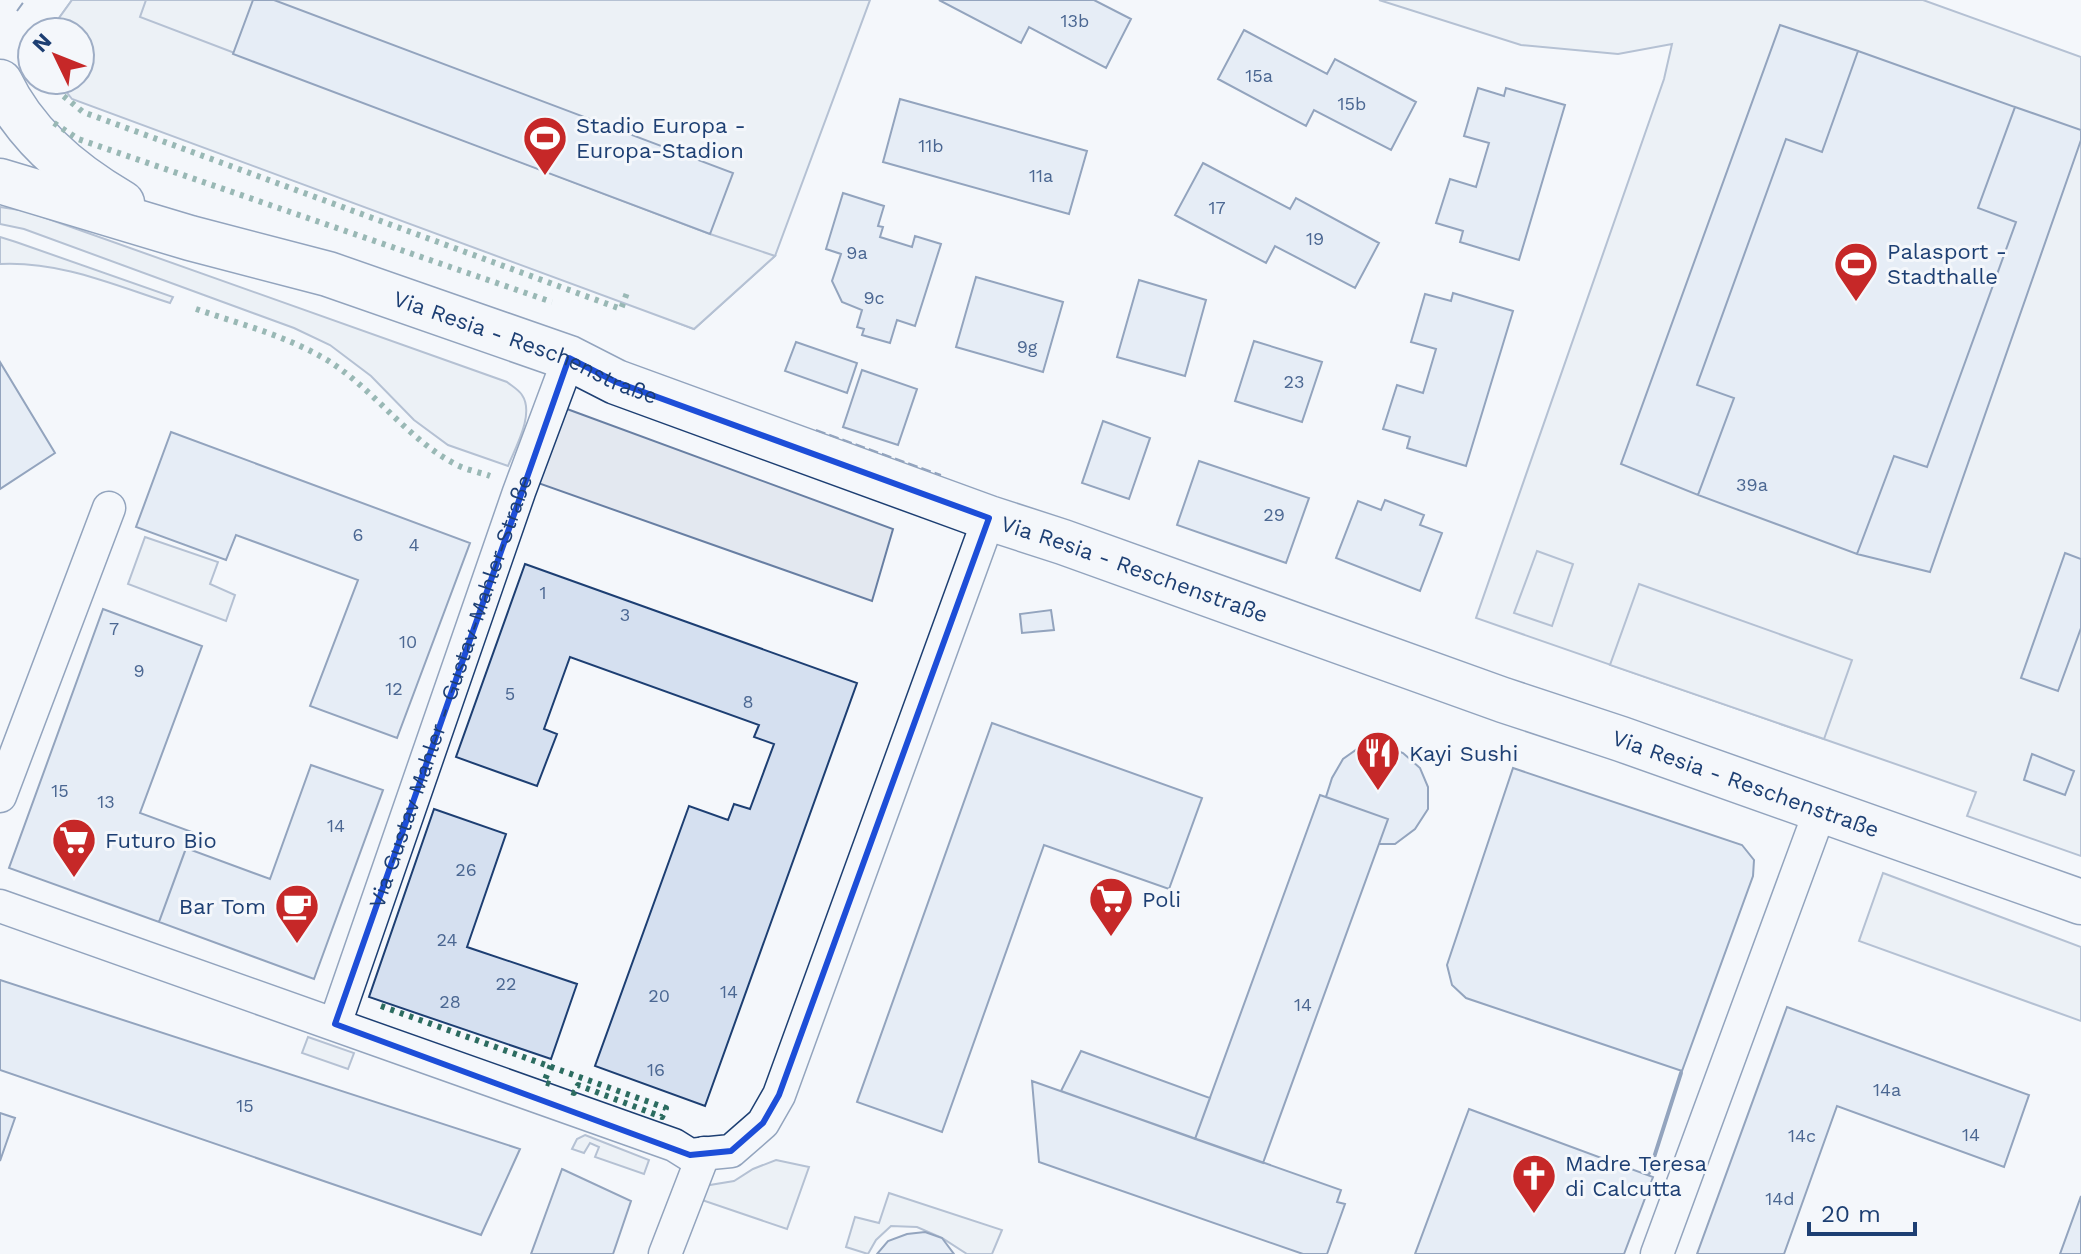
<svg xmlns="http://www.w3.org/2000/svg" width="2081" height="1254" viewBox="0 0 2081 1254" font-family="'Work Sans',sans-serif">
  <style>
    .green { fill: #e3e9f0; stroke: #687fa3; stroke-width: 2 }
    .parking { fill: #e3e8f0; stroke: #687fa3; stroke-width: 2 }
    .building { fill: #d5e0f0; stroke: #1d3f73; stroke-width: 2 }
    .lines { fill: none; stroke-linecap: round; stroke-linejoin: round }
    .minor-casing { stroke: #1d3f73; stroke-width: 35 }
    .secondary-casing { stroke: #1d3f73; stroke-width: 47 }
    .minor { stroke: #f4f7fb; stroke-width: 32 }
    .secondary { stroke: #f4f7fb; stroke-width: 44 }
    .hedge { stroke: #2c6c60; stroke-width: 6; stroke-dasharray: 4 6; stroke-linecap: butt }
    .fence { stroke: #1d3f73; stroke-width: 2; stroke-dasharray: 10 4; stroke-linecap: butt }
    .wall { stroke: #1d3f73; stroke-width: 4 }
    .marked { fill: none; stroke: #1d4ed8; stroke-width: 6; stroke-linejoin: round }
    .labels { text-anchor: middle; stroke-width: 6; stroke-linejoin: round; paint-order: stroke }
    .number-label { font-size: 18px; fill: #4b6792 }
    .poi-label { font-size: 22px; fill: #1d3f73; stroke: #f4f7fb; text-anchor: start }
    .street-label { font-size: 22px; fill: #1d3f73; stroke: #f4f7fb }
  </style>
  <rect width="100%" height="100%" fill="#f4f7fb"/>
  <!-- green -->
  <path class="green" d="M72,0H870L775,256L694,329L57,80H80V32H49Z
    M1379,0H1923L2081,57V856L1967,816L1976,792L1476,618L1664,79L1672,44L1618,54L1521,45Z
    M0,207L26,211L507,382C512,386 519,390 522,395C535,414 515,448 508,466L448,445L414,420L371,376L330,345L294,328L24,229L0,224Z
    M0,237L16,242L173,297L170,303C114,285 60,261 0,264Z
    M308,1037L354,1053L348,1069L302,1053Z
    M585,1135L649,1160L644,1174L595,1157L599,1147L590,1143L584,1153L572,1149L577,1139Z
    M776,1160L809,1167L787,1229L696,1198L704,1186L734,1181L753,1169Z
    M889,1193L1002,1230L992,1254H967L942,1238L917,1227L891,1226L876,1240L868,1254L846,1247L855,1217L879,1223Z"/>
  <!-- parking -->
  <path class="parking" d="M72,0H146L140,17L710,234L775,256L694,329L72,99L57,80H80V32H49Z
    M567,409L893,529L872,601L538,483Z
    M145,537L218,562L210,584L235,595L226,621L128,584Z
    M1537,551L1573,564L1552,626L1514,613Z
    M1639,584L1852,660L1824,739L1610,665Z
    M1883,873L2081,947V1021L1859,941Z"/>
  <!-- building -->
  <path class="building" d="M253,0H274L733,173L710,234L233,54Z
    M939,0H1094L1131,19L1106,68L1029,27L1021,43Z
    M1780,25L1858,51L1822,152L1786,139L1697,385L1734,398L1698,495L1621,464Z
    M1244,30L1327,74L1335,59L1416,102L1391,150L1314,110L1306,126L1218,79Z
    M1858,51L2015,107L1978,208L2016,222L1927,467L1894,456L1857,554L1698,495L1734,398L1697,385L1786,139L1822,152Z
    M1478,88L1504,96L1506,88L1565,105L1519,260L1460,242L1463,231L1436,223L1450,179L1476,187L1489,143L1464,136Z
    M900,99L1087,151L1069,214L883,162Z
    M2015,107L2081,130V140L1930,572L1857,554L1894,456L1927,467L2016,222L1978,208Z
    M1203,163L1290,209L1296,198L1379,243L1355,288L1275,246L1266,263L1175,215Z
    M843,193L884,206L878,226L883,227L880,237L912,247L915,236L941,244L915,326L897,320L890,343L862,335L864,329L857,327L862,310L842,302L832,281L841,254L826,249Z
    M976,277L1063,302L1043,372L956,347Z
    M1139,280L1206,300L1185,376L1117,357Z
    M1453,293L1513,311L1466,466L1407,448L1410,437L1383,429L1397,385L1423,393L1436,349L1411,342L1425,294L1451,301Z
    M1254,341L1322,362L1302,422L1235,401Z
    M796,342L857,363L847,393L785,371Z
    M0,362L55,453L0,489Z
    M862,370L917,389L898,445L843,427Z
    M1103,421L1150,438L1129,499L1082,483Z
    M171,432L470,543L397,738L310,706L358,580L236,535L226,560L136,527Z
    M1199,461L1309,498L1286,563L1177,525Z
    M1385,500L1424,515L1420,525L1442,533L1420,591L1336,558L1358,501L1381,510Z
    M2065,553L2081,559V628L2058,691L2021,678Z
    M525,564L857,683L705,1106L595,1066L689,806L728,820L734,804L750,809L774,744L754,737L759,725L570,657L544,729L557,734L537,786L456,757Z
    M103,609L202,646L140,813L192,832L159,922L9,868Z
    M1051,610L1054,630L1022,633L1020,614Z
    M992,723L1202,798L1169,889L1044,845L942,1132L857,1102Z
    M1386,746L1403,753L1420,768L1428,787V809L1415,829L1395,844H1379L1388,819L1326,797L1332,778L1343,759L1360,747Z
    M2032,754L2074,771L2065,795L2024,780Z
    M311,765L383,790L314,979L159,922L186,848L270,879Z
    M1513,768L1742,845L1754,860L1753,876L1682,1071L1466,998L1452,985L1447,965Z
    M1320,795L1388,819L1263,1163L1195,1139Z
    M434,809L506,834L467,947L577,984L551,1059L369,997Z
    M0,980L520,1149L481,1235L0,1070Z
    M1787,1007L2029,1095L2004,1167L1837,1106L1784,1254H1697Z
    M1081,1051L1210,1098L1195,1139L1061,1091Z
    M1032,1081L1341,1190L1337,1202L1345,1204L1327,1254H1303L1039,1162Z
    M1469,1109L1653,1177L1624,1254H1415Z
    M0,1113L15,1118L0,1161Z
    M562,1169L631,1201L613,1254H531Z
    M2081,1196V1254H2060Z
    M925,1232L942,1238L954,1254H877L888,1241L907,1234Z"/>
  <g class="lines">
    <!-- minor casing -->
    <g class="minor-casing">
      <g id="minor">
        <path d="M0,796L109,508"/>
        <path d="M0,906L674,1145L690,1155L731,1151L763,1123L779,1095L989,518"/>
        <path id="s1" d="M335,1024L519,492L569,358"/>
        <path d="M665,1254L704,1153"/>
        <path d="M1657,1254L1820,811"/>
      </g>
    </g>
    <!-- secondary casing -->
    <g class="secondary-casing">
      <g id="secondary">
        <path d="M0,82C25,135 72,174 122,203"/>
        <path id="s2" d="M0,181L190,238L328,274L569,358L616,382L989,518L1063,542L1503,700L1621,739L2081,902"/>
      </g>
    </g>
    <!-- minor -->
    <use href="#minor" class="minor"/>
    <!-- secondary -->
    <use href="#secondary" class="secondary"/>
    <!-- hedge -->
    <path class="hedge" d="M52,80L61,94L83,112L621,309L628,290
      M54,123L78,139L552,302
      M196,309C240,324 287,336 327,360C374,389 406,438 455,464C466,470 479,472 490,476
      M381,1006L666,1108L662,1117L578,1085L574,1093L568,1091
      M550,1084L544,1082L551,1065"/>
    <!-- fence -->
    <path class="fence" d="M17,11L25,0
      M816,430L941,475"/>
    <!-- wall -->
    <path class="wall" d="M1649,1173L1681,1073"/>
  </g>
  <!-- marked area -->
  <path d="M0 0H2081V1254H0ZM569,358L616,382L989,518L779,1095L763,1123L731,1151L690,1155L335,1024Z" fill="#f4f7fb" fill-opacity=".55" fill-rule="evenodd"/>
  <path class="marked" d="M569,358L616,382L989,518L779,1095L763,1123L731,1151L690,1155L335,1024Z"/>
  <!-- icons -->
  <defs>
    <g id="stadium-pin" transform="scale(2.3)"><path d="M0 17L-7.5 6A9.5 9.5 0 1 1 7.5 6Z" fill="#c62828" stroke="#f4f7fb"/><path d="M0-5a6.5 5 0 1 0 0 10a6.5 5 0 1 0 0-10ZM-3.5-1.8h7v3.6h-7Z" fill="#fff"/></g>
    <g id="restaurant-pin" transform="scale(2.3)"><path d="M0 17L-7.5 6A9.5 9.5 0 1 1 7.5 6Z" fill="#c62828" stroke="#f4f7fb"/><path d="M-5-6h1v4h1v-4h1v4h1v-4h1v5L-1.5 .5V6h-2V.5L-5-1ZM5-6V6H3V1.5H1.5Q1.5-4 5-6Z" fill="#fff"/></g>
    <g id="supermarket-pin" transform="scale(2.3)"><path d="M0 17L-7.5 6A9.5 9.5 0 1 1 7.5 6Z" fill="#c62828" stroke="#f4f7fb"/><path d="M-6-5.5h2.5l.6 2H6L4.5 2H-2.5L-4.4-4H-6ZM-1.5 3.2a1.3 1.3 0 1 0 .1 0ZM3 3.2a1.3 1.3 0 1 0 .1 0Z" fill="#fff"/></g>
    <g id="cafe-pin" transform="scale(2.3)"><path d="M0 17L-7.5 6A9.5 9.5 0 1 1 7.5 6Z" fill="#c62828" stroke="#f4f7fb"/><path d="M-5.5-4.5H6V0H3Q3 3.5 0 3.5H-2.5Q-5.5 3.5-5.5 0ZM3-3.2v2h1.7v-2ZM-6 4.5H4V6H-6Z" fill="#fff"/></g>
    <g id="church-pin" transform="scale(2.3)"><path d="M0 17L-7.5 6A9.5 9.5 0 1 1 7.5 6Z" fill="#c62828" stroke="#f4f7fb"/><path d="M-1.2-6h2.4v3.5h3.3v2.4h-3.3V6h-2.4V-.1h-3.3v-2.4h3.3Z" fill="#fff"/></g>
  </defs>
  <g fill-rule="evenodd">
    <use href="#stadium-pin" x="545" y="138"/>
    <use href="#stadium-pin" x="1856" y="264"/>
    <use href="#restaurant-pin" x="1378" y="753"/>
    <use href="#supermarket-pin" x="74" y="840"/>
    <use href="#supermarket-pin" x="1111" y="899"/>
    <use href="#cafe-pin" x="297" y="906"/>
    <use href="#church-pin" x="1534" y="1176"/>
  </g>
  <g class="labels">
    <!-- number labels -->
    <g class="number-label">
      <text x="1075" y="27">13b</text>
      <text x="1259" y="82">15a</text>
      <text x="1352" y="110">15b</text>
      <text x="931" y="152">11b</text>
      <text x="1041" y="182">11a</text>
      <text x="1217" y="214">17</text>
      <text x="1315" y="245">19</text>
      <text x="857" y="259">9a</text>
      <text x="874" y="304">9c</text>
      <text x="1027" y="353">9g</text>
      <text x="1294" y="388">23</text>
      <text x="1752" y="491">39a</text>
      <text x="1274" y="521">29</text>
      <text x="358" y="541">6</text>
      <text x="414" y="551">4</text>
      <text x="543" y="599">1</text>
      <text x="625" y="621">3</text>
      <text x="114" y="635">7</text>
      <text x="408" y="648">10</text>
      <text x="139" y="677">9</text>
      <text x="394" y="695">12</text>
      <text x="510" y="700">5</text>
      <text x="748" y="708">8</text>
      <text x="60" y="797">15</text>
      <text x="106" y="808">13</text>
      <text x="336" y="832">14</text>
      <text x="466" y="876">26</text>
      <text x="447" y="946">24</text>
      <text x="506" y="990">22</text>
      <text x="729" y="998">14</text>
      <text x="659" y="1002">20</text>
      <text x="450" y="1008">28</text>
      <text x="1303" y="1011">14</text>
      <text x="656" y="1076">16</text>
      <text x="1887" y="1096">14a</text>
      <text x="245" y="1112">15</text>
      <text x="1971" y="1141">14</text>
      <text x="1802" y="1142">14c</text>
      <text x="1780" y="1205">14d</text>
    </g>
    <!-- poi labels -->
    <g class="poi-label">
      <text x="576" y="133">Stadio Europa -<tspan x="576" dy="25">Europa-Stadion</tspan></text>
      <text x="1887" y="259">Palasport -<tspan x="1887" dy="25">Stadthalle</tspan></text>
      <text x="1409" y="761">Kayi Sushi</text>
      <text x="105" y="848">Futuro Bio</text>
      <text x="1142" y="907">Poli</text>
      <text x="266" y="914" text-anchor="end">Bar Tom</text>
      <text x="1565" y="1171">Madre Teresa<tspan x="1565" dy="25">di Calcutta</tspan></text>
    </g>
    <!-- street labels -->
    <g class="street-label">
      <text dy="8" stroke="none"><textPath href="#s2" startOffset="552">Via Resia - Reschenstraße</textPath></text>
      <text dy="8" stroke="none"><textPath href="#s2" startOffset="1200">Via Resia - Reschenstraße</textPath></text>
      <text dy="8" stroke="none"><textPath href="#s1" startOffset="352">Via Gustav Mahler - Gustav-Mahler-Straße</textPath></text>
      <text dy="8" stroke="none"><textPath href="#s2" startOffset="1848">Via Resia - Reschenstraße</textPath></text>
    </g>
  </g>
  <!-- north arrow -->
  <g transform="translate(56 56) rotate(313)"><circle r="38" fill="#f4f7fb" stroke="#9eadc5" stroke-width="2"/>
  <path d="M0-6L14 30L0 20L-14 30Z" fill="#c62828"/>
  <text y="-12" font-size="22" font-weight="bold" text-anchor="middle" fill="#1d3f73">N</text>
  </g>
  <!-- scale -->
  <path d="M1809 1222v12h106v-12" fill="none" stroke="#1d3f73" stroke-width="4"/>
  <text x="1821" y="1222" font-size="24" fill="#1d3f73" stroke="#f4f7fb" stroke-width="6" paint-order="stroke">20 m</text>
</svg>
